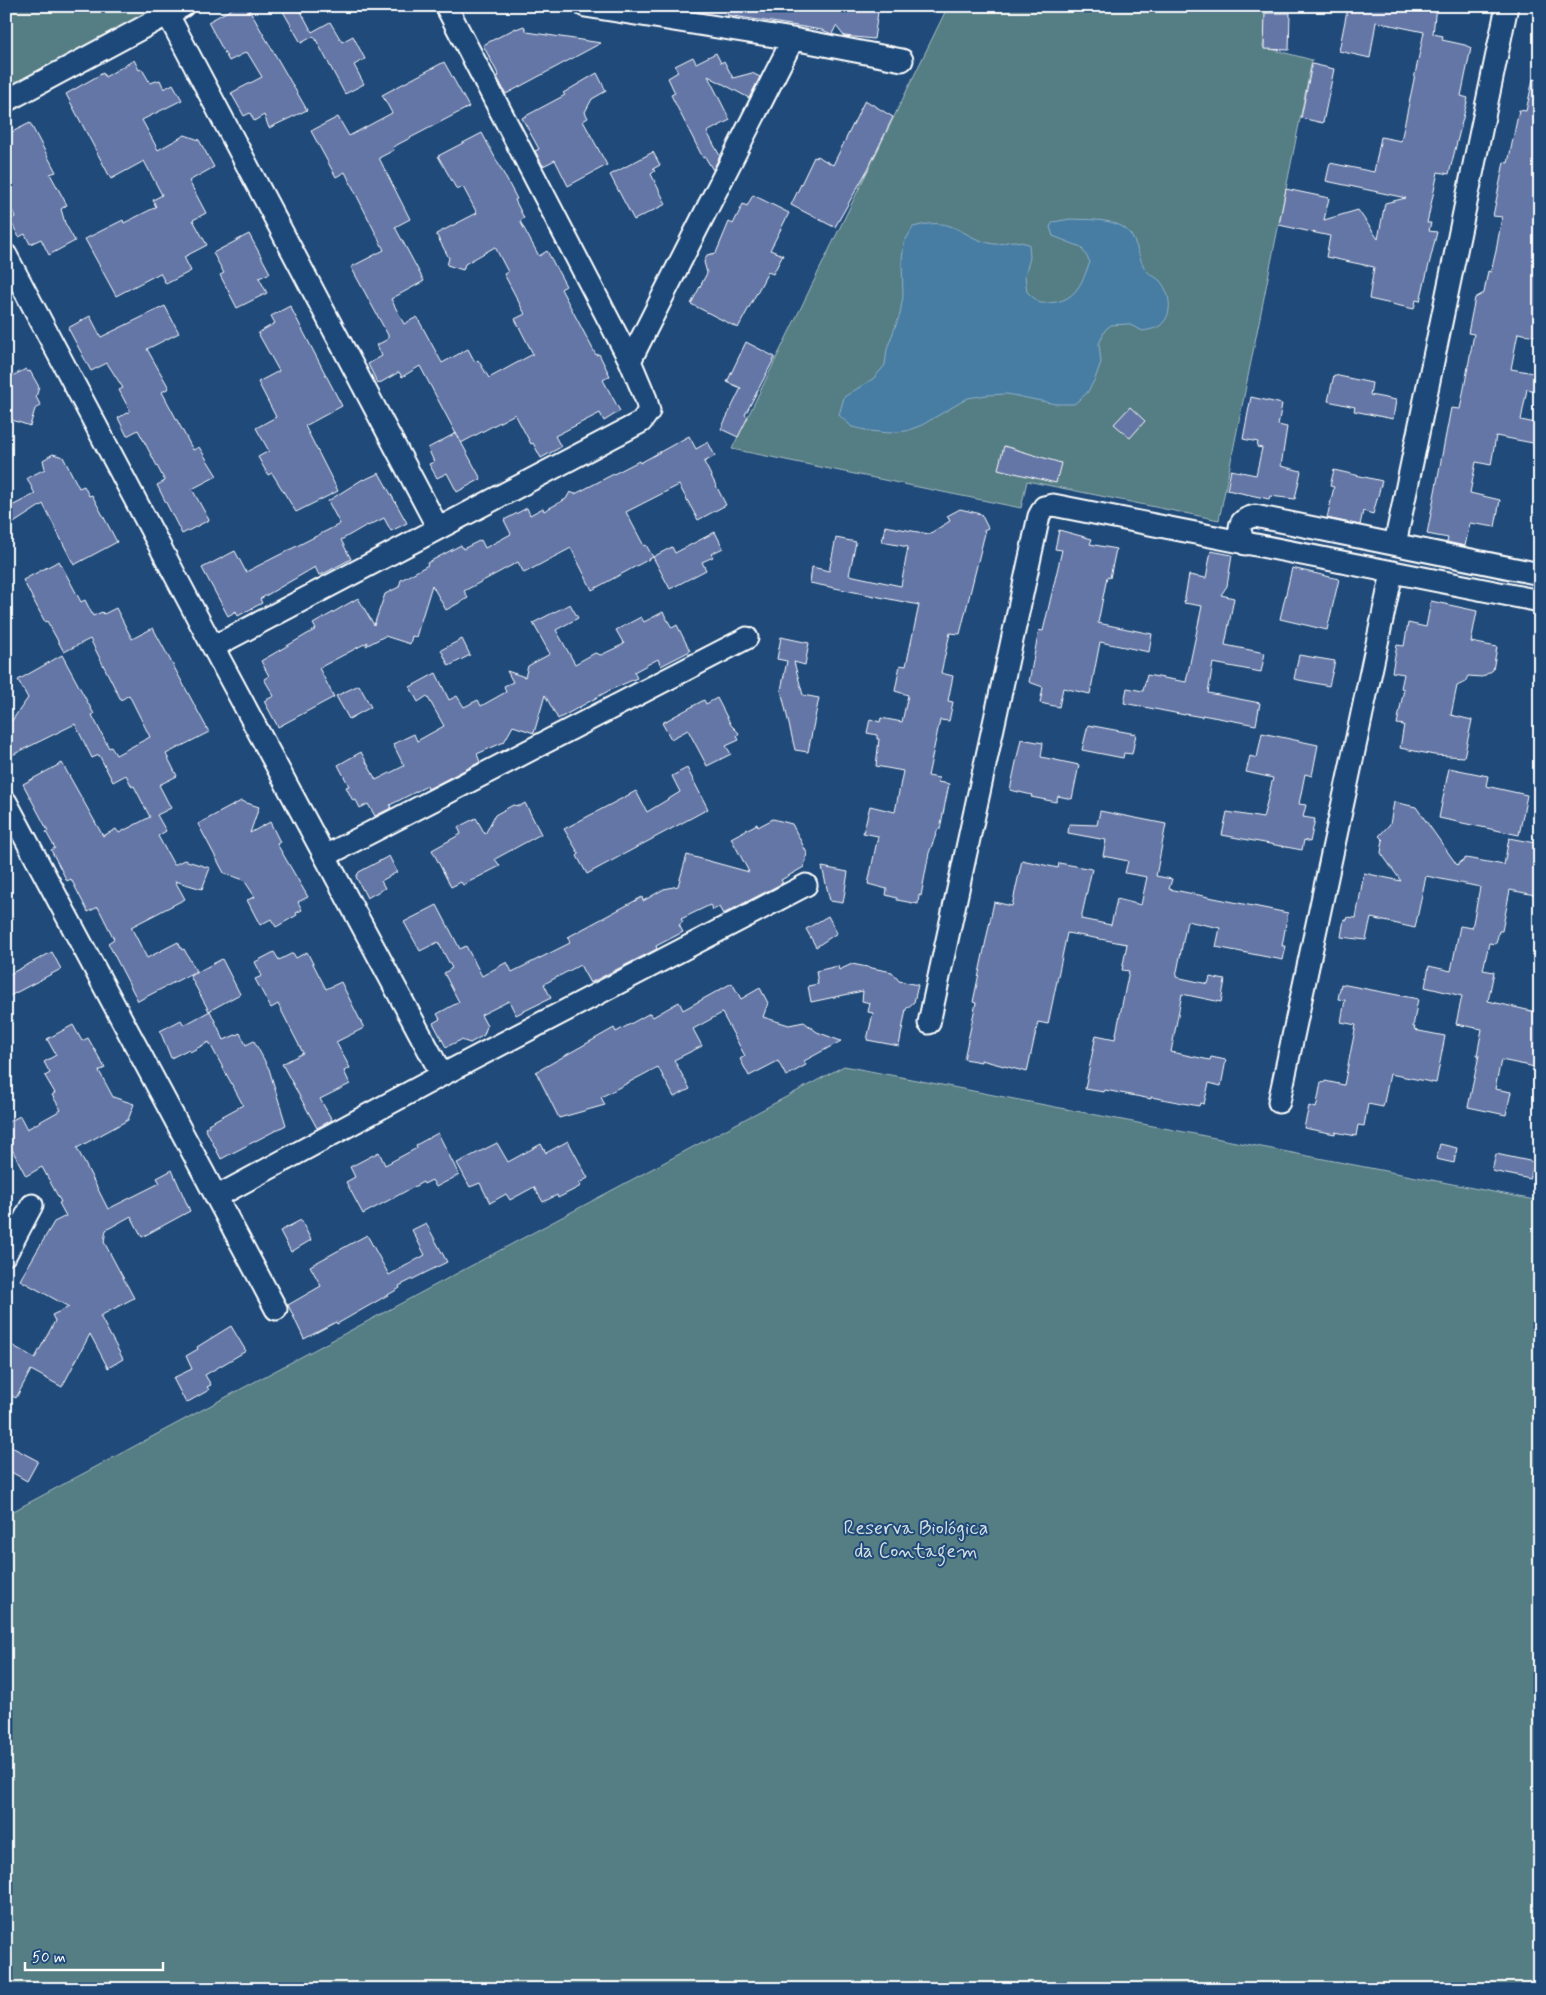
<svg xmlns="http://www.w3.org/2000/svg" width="1546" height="1995" viewBox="0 0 1546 1995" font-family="Mynerve,sans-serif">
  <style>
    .green { fill: #557d84; stroke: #aabec2 }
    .water { fill: #467da3; stroke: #90b1c8 }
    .building { fill: #6476a6; stroke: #fff }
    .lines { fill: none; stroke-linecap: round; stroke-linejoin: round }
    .street-casing { stroke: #fff; stroke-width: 25 }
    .street { stroke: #1f4a7a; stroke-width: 21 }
    .labels { text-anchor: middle; stroke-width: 4; stroke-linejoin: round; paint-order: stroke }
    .park-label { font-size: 20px; fill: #d4dee0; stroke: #1f4a7a }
  </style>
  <rect width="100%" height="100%" fill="#1f4a7a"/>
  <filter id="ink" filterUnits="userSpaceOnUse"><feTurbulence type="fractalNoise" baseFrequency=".02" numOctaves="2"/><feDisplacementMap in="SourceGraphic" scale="10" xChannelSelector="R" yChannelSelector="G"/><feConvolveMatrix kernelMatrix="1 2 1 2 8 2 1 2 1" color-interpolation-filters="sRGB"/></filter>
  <g filter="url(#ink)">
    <!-- green -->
    <path class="green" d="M6,6H160L6,89Z
      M948,6H1269L1263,47L1312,60L1219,520L1027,481L1021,508L732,449Z
      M844,1066L1540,1201V1989H6V1515Z"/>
    <!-- water -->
    <path class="water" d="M1070,219C1086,220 1108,218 1123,227C1137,236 1137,254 1144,267C1148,275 1156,276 1161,282C1171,295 1174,317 1158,327C1154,329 1148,330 1143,331L1128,324L1111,325L1105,330L1099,344L1101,362L1095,379L1087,393L1074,404H1056L1007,394L987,395L968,398L922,425L906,431L888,433L870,431L852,427L839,415L844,397L874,378L885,365L887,349L900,314L903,296L902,260L904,243L913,227C957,215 959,238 994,244C1001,245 1007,241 1013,241C1018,241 1024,243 1029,244L1030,258L1025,275L1027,292L1040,303C1072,304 1079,291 1090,262L1081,247L1053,236L1050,227L1053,222Z"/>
    <!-- building -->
    <path class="building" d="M237,6H247L307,110L269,128L264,115L254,121L250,113L244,116L231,93L262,77L247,52L229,61L208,22Z
      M280,6H298L312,32L330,22L342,42L353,36L365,59L354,65L364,84L345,94L314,36L301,43Z
      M728,6H861L863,9L878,12L874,39L844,36L836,26L832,34L822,30L727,15Z
      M1348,6H1436L1433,34L1443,36L1442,40L1465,45L1471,48L1461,96L1468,98L1449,174L1438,172L1427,223H1431L1429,231L1437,232L1420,301L1416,300L1414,309L1369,299L1374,267L1326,257L1330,236L1279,225L1286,189L1329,198L1324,220L1358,210L1378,239L1385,203L1406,198L1326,181L1330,163L1374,172L1381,137L1401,141L1424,32L1376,22L1370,58L1339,51Z
      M1265,13H1290L1289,50L1264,49Z
      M524,26L527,32L601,43L506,94L497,77L499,76L483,45L516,28V29Z
      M716,53L721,63L724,61L733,78L752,73L760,77L749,98L708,76L730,120L707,132L720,156L713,170L705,157L703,158L671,95L675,93L668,78L678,72L675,66L693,57L696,63Z
      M134,60L139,70L142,69L150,83L160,80L164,89L173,84L182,100L142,120L158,150L185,135L199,140L214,167L189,181L206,213L193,220L207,245L184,257L191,271L166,284L160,273L116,296L85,239L123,220L124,223L156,207L153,200L162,195L144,161L111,179L66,94L103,73L105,77Z
      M444,62L469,107L393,147L394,150L379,158L410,219L395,227L424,281L391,299L404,324L417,317L442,363L468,349L475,362L478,360L489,378L533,354L515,319L525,314L504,274L508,272L495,247L465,264L463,270L447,265L449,258L436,234L477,213L463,187L457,190L438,156L482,133L517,199L515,200L524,218L520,221L539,256L547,251L566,286L561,289L596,355L599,354L610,376L603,380L620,411L604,421L600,413L555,436L561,447L541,458L533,443L531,444L515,414L461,443L420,366L402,377L399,372L378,384L368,364L382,356L377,345L388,339V335L351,267L384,250L345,172L336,177L311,131L338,117L349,136L392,113L382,95Z
      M1312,64L1334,69L1323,123L1301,118Z
      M597,73L606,91L592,99L585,112L588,118L583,121L607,165L568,186L555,160L543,166L535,151L539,149L522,118L565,95L563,93Z
      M1533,79L1540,80V337L1518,333L1511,369L1540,374V392L1527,389L1521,420L1540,424V436L1538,444L1496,436L1491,465L1476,462L1470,493L1500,500L1495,527L1470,523L1465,546L1447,542L1448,538L1427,534L1451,408L1460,409L1465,383L1474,334L1468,333L1475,298L1484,293L1488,271L1491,272L1496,251L1502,217L1493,216L1504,162L1508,163L1519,110L1526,111Z
      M865,100L893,117L868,169L835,227L832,226L791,205L814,157L816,158L817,156L833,165Z
      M30,123L56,172L50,174L67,205L61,209L65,223L75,241L49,255L41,239L30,244L25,234L19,237L10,220L15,217L6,195V135Z
      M653,152L660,165L653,169L655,171L651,174L666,204L634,220L610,175Z
      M753,195L789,213L770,250L783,255L773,274L768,272L738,328L691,304L707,273L704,262L707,255L716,253L729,222L733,224L743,204L747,206Z
      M249,234L270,273L259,278L267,293L237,308L220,275L224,273L213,253Z
      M165,306L179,333L147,349L169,388L162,392L193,450L199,447L217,476L192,489L209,520L182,534L157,485L165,481L138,430L127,436L118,418L130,411L119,390L123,388L107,363L91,371L68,328L90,316L101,337Z
      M290,306L342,406L305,426L338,491L296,512L272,473L268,475L258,457L269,451L256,428L276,417L258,382L279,371L258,333L275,323L271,316Z
      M746,342L775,357L745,415L748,417L738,437L721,429L741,388L727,382Z
      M26,369L28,372L30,371L39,387L36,397L41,406L35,409L30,426L6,418V379Z
      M1334,375L1372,383L1370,395L1396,400L1393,419L1354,411L1355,407L1328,401Z
      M1251,397L1282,404L1278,425L1287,427L1281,466L1301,471L1295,499L1270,496L1269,499L1227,490L1231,470L1256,475L1262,448L1257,447L1258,442L1243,439Z
      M1130,407L1145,421L1130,438L1114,424Z
      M456,433L481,479L457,492L447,473L437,478L429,464L434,462L428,448Z
      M689,436L696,449L708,442L715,456L704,462L726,505L698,520L679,485L626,512L644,546L646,545L653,557L592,590L571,548L524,573L518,562L464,591L468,598L446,610L432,585L416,637L412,636L410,644L385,636L366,646L368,642L319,668L334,697L278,727L264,701L274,696L264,679L269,676L261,661L316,629L313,624L358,598L374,625L385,594L399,587L401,580L428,565L427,563L461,545L463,549L481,540L485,548L511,534L504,520L527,508L530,515L543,508L544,511L566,499L570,492L575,494L639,461L640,463Z
      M1004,446L1061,463L1056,483L998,469Z
      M53,454L63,457L79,488L84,486L89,496L92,495L117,542L74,565L43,504L6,528V509L35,494L27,478L45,469L43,460Z
      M1334,470L1382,481L1373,514L1363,511L1360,525L1327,518L1334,487L1330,486Z
      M379,473L407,523L391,531L384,518L368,526L367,525L341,540L351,559L323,574L319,575L315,567L260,599L262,603L238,616L236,611L228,616L202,568L235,551L246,572L340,524L328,501L363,479L364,480Z
      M960,509L981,514L988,528L984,530L985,533L960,634L950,633L941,673L953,676L948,701L953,702L949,721L940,720L928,776L939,778L938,782L949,784L940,829H938L929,853L921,896L919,895L918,904L897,900V898L886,895L887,889L868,884L878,836L863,833L870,806L895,812L903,771L876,766L879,739H877V735L867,733L870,719L880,722L881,718L902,722L908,695L895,691L900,665L906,666L919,605L810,583L812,567L829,571L836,538L856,542L849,575L901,586L908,547L882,542L885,526L929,534L950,521L947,516Z
      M1059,530L1092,539L1090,544L1116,549L1110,578L1107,577L1098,623L1152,634L1149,652L1100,642L1090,694L1063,688L1059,707L1040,703L1043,687L1029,682L1039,630L1043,631L1062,550L1055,549Z
      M715,532L723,548L711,554L713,557L702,562L706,570L670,589L653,557L672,547L675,553Z
      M1211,551L1232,555L1227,586L1221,595L1234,598L1225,645L1265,653L1261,672L1213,663L1208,693L1260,703L1256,725L1202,715V717L1185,714V715L1124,703L1127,688L1143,691L1147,675L1186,682L1202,606L1184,603L1189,575L1206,578Z
      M59,561L81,602L85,600L93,616L102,612L104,614L116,608L132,639L153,628L209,732L166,754L177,776L159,785L171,808L157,815L166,831L158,836L174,865L184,860L210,868L202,889L175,881L185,899L131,927L147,958L178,942L182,950L184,949L196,971L138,1001L108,943L114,939L98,907L88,912L71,879L67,881L51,850L55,848L46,832L48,831L23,784L62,763L103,836L116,829L119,833L150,817L134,786L132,787L126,775L113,782L99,755L92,758L75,724L6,758V729L28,698L18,680L62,655L94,714L92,715L109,748L111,747L116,755L150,737L129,695L121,700L90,639L64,652L47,621L45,622L23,580Z
      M1292,568L1339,579L1327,630L1280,619Z
      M1431,601L1477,611L1471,642L1497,647L1493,670L1490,672L1482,677L1468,676L1465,682L1457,686L1451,715L1472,720L1464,757L1434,755L1400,748L1404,725L1397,724L1404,689L1401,688L1404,674L1392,672L1397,645L1404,646L1408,623L1426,627Z
      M570,604L578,618L556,630L575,664L595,653L601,655L624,644L616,630L641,617L644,622L663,612L672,628L677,625L690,651L661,666L658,659L634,672L637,678L610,690L558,719L545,695L534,733L513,726L504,742L477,754L480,762L428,789L427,786L390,805L391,808L375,816L368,804L360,808L356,800L353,801L346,787L349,786L338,765L361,752L376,780L404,766L393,744L414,734L417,741L444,726L427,696L418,702L410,687L436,673L449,700L457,696L464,707L478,700L481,706L506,692L504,686L513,682L507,671L525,677L528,666L550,654L533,623Z
      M781,637L809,643L805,665L794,662L803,695L819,698L808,752L795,750L781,690L787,661L777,659Z
      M462,639L470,655L449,666L441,650Z
      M1299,655L1335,661L1329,686L1294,679Z
      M359,685L371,707L349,719L336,696Z
      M717,698L731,725L739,733L737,736L739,740L726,746L731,754L707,766L688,730L671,739L662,723L704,700L706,704Z
      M1088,725L1136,734L1132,754L1124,753L1123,758L1082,750Z
      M1262,733L1318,745L1312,776L1305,774L1299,804L1306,805L1303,817L1315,819L1310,842L1304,840L1302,850L1222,835L1227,812L1263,818L1273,778L1246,772L1250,756L1257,758Z
      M1021,739L1043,743L1041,757L1079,765L1072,799L1058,796L1056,802L1031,797L1032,795L1010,790Z
      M687,768L708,809L587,874L577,856L579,854L564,829L636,791L647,812L680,792L672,776Z
      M1449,768L1488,776L1486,786L1527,795L1519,835L1439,818Z
      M241,801L259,807L250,833L270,822L280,842L277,844L308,897L298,902L302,910L296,913L297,915L276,927L271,919L260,925L247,900L255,897L244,880L224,873L198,824Z
      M1394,802L1416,807L1457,865L1466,858L1504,865L1509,838L1540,844V896L1510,890L1502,931H1499L1496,944L1489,943L1483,970L1494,972L1488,1001L1540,1013V1068L1501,1060L1495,1089L1511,1092L1506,1115L1468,1107L1479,1055H1477L1482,1029L1456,1024L1462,996L1425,987L1429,966L1451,971L1460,926L1472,928L1480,887L1426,876L1415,928L1371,918L1366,940L1341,937L1344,919L1347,920L1348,917L1356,918L1364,873L1401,881L1381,853L1383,840L1379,836L1390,824Z
      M525,803L541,834L495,859L500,866L463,885L461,882L451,887L432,850L461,834L458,827L476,818L485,834L495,815L513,805L520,806Z
      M1100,811L1166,824L1156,876L1172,879L1169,889L1288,913L1282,946H1286L1283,960L1216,947L1220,928L1187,921L1176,977L1208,984L1210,977L1225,980L1221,1002L1182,994L1171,1052L1210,1060L1211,1057L1226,1060L1221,1086L1209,1083L1204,1104L1200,1103L1199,1106L1151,1097V1099L1105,1090L1104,1092L1085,1089L1096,1035L1115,1039L1129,971L1122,970L1127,944L1067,933L1048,1024L1038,1022L1027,1072L981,1060V1062L964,1059L976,1003L973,1002L994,902L1012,906L1022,860L1058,868L1059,863L1092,869L1081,919L1111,925L1117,899L1141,905L1147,877L1125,873L1128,861L1103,856L1106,840L1068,833L1069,824L1097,825Z
      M773,819L792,824L807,853L804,867L781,880L783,883L723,914L719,907L713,910L710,905L681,919L683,922L679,925L683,932L656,946L657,949L590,983L580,965L544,984L551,998L516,1015L509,1001L481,1015L487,1026L484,1035L470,1043L461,1040L446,1047L433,1023L440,1019L437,1014L459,1002L444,973L452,968L438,942L420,951L404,922L437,905L460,949L466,946L482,976L507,962L512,972L570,943L568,937L642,897L643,901L664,889L678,886L687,855L749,872L731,838L757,824L758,827Z
      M389,856L397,872L381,881L385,888L367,898L356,877L359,872Z
      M822,867L848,872L843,903L830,901Z
      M828,916L837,933L816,947L806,929Z
      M52,952L61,969L6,998V976Z
      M274,952L279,960L293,953L296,958L307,952L326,989L341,982L364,1028L336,1042L350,1068L344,1071L350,1084L320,1099L332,1120L317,1128L282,1064L303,1053L278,1004L271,1008L255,979L262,976L255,962Z
      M222,959L240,994L209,1011L190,976Z
      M852,964L892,972L899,981L918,985L914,1002L906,1009L899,1046L867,1040L873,1013L868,1012L870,1003L862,1001L863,991L811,1002L808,986L818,984L816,971L838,966L839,970Z
      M732,983L741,999L760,988L768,1003L763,1017L789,1025L804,1022L817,1032L841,1041L804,1061L806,1065L786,1076L778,1061L749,1076L740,1059L745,1056L722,1013L693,1029L702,1046L674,1060L690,1089L674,1097L658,1067L601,1097L605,1105L559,1118L536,1072L614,1028L616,1032L650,1013L653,1017L679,1002L683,1010Z
      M1341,984L1418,999L1413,1027H1415L1414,1030L1445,1036L1436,1083L1390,1074L1383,1107L1368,1104L1364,1126L1358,1125L1356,1136L1335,1132V1134L1304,1128L1309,1106L1316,1108L1317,1104L1321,1082L1324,1083L1325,1081L1344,1085L1356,1025L1341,1022L1345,1000L1338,999Z
      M210,1011L224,1040L240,1033L246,1045L254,1041L269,1069L286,1125L221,1159L205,1128L209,1126L208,1124L243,1105L209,1042L190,1052L189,1049L171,1058L160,1031L181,1020L184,1025Z
      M73,1025L82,1041L88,1038L105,1068L99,1071L113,1097L134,1104L128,1120L77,1148L108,1209L160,1183L157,1178L172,1170L190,1211L142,1237L131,1216L106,1230L104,1242L134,1298L100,1316L123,1359L108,1368L90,1334L62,1387L31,1370L16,1398L6,1393V1342L35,1358L55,1321L52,1315L69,1307L20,1280L54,1222L66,1216L59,1203L61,1202L42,1167L26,1176L6,1138V1123L20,1116L27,1129L61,1110L52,1095L55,1093L45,1076L50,1073L44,1062L56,1055L47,1039Z
      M438,1133L459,1175L436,1187L432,1180L424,1184L423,1182L363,1214L346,1182L355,1177L350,1167L379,1152L385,1165L417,1148L416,1145Z
      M568,1141L588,1178L579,1183L581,1186L558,1198L557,1195L543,1202L534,1187L510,1200L506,1194L490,1203L480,1183L470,1187L457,1163L497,1143L508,1162L541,1144L546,1153Z
      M1440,1144L1457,1148L1454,1163L1436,1159Z
      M1496,1154L1534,1162L1530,1179L1492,1171Z
      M301,1220L311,1240L291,1252L280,1231Z
      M426,1223L447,1262L399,1286L400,1288L337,1324L336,1322L304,1339L288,1305L321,1286L310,1266L367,1235L389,1275L425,1255L412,1230Z
      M231,1326L246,1351L205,1375L211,1385L207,1387L209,1390L186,1403L173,1378L192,1369L186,1356L198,1349L197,1347Z
      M6,1444L38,1461L27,1481L6,1469Z"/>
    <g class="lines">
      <!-- street casing -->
      <g class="street-casing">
        <path id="street" d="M585,6L793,39L902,60
          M168,15L438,528
          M6,101L183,6
          M6,255L213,647L442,1075
          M630,361L793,39
          M1245,544C1238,529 1236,520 1255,516L1540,574
          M1395,544L1507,6
          M213,647L641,422L649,411L646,399L630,361L446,6
          M6,802L276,1309
          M325,856L747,638
          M929,1023L1039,516L1044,507L1053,505L1540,601
          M1279,1102L1392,573
          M216,1197L442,1075L806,885
          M6,1254L32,1205"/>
      </g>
      <!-- street -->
      <use href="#street" class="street"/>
    </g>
  </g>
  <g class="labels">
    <!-- park labels -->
    <g class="park-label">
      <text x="916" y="1534">Reserva Biológica<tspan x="916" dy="23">da Contagem</tspan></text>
    </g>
  </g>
  <!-- margin -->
  <rect width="1546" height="1995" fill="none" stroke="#1f4a7a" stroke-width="25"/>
  <rect x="12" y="12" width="1521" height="1970" fill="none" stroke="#fff" stroke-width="2" filter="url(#ink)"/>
  <!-- scale -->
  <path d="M25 1962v8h138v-8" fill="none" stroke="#ffffff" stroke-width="2.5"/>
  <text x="32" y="1962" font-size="15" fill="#ffffff" stroke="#1f4a7a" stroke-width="4" paint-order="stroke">50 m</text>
</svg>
